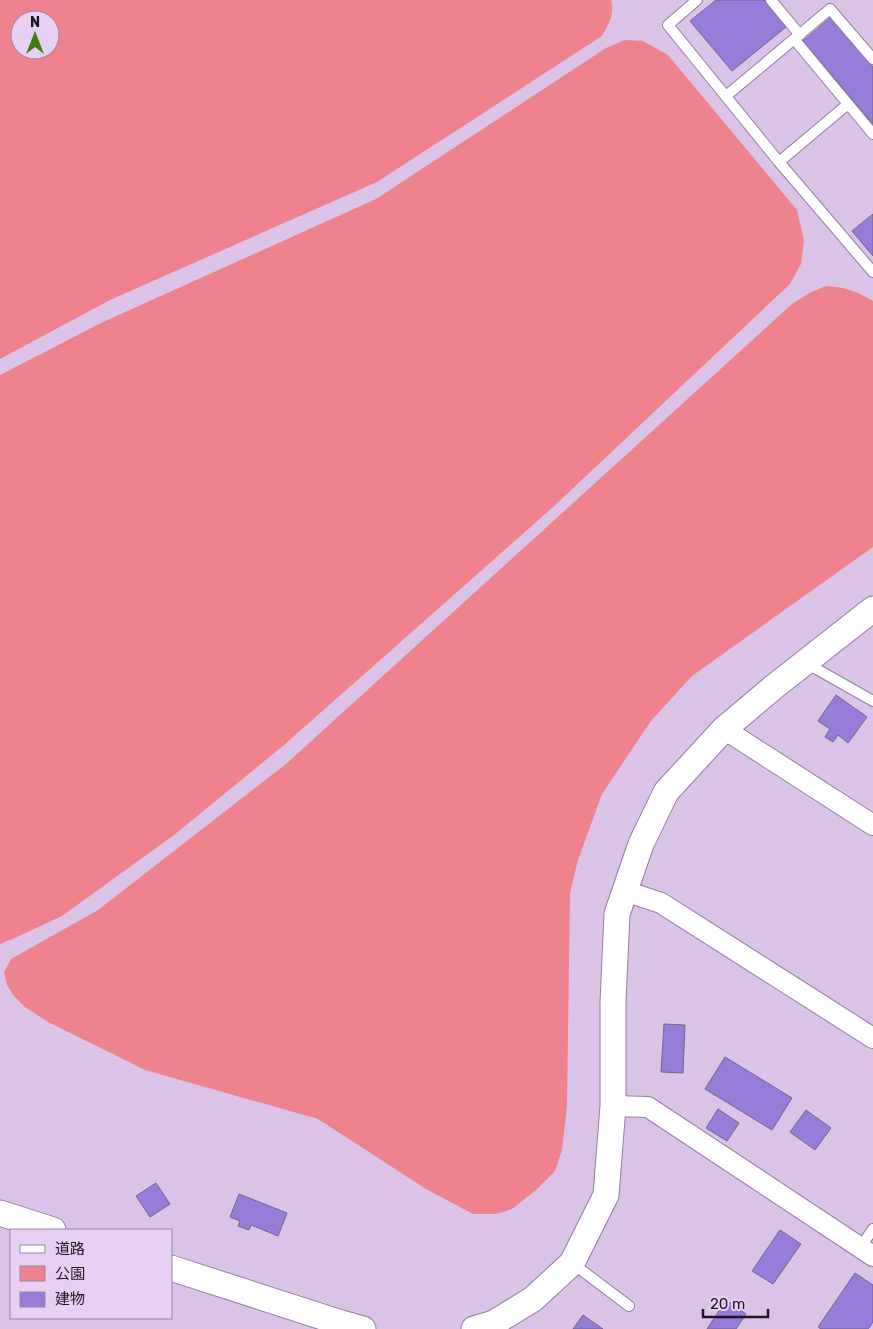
<svg xmlns="http://www.w3.org/2000/svg" width="873" height="1329" viewBox="0 0 873 1329" font-family="Rubik,'Noto Sans JP',sans-serif">
  <style>
    .green { fill: #ee838e; fill-rule: evenodd }
    .building { fill: #967dd9; stroke: #6f678a }
    .lines { fill: none; stroke-linecap: round; stroke-linejoin: round }
    .service-casing { stroke: #947e9f; stroke-width: 12 }
    .minor-casing { stroke: #947e9f; stroke-width: 22 }
    .tertiary-casing { stroke: #947e9f; stroke-width: 27 }
    .service { stroke: #fff; stroke-width: 10 }
    .minor { stroke: #fff; stroke-width: 20 }
    .tertiary { stroke: #fff; stroke-width: 25 }
  </style>
  <rect width="100%" height="100%" fill="#dbc3e7"/>
  <!-- green -->
  <path class="green" d="M0,0H611C615,14 608,25 602,36L377,182L110,300L0,359ZM20,20H50V50H20Z
    M625,40L643,41L668,55L797,210L804,240L801,264L790,284L552,508L284,745L174,835L62,916L15,938L0,944V375L103,322L376,199L606,48Z
    M826,286C845,287 856,291 873,301V547L692,676L651,721L602,794L578,860L570,893L567,1106L562,1150L555,1171L536,1190L512,1209L496,1214H473L426,1189L318,1119L145,1070L48,1022L25,1007L13,995L7,985L4,972L11,959L98,910L286,764L792,304L809,293Z"/>
  <!-- building -->
  <path class="building" d="M716,0H764L786,27L732,71L690,21Z
    M831,17L873,67V124L803,41Z
    M873,214V256L852,231Z
    M836,695L867,717L848,743L838,735L833,742L825,737L830,729L818,721Z
    M664,1024L685,1025L683,1073L661,1072Z
    M725,1057L792,1098L772,1130L705,1089Z
    M718,1109L739,1123L727,1141L706,1128Z
    M806,1110L831,1128L815,1150L790,1132Z
    M156,1183L170,1204L150,1217L136,1196Z
    M239,1194L287,1213L278,1236L251,1225L249,1230L238,1226L240,1221L230,1217Z
    M780,1230L801,1244L773,1284L752,1271Z
    M855,1273L873,1285V1322L868,1329H821L818,1327Z
    M726,1300L746,1314L736,1329H707Z
    M583,1315L603,1329H573Z"/>
  <g class="lines">
    <!-- service casing -->
    <g class="service-casing">
      <path id="service" d="M697,0L668,25L779,162L873,272
        M771,0L800,35
        M794,39L873,134
        M726,96L830,9L873,59
        M779,162L848,104
        M806,663L873,701
        M860,1248L873,1229
        M572,1263L629,1306"/>
    </g>
    <!-- minor casing -->
    <g class="minor-casing">
      <path id="minor" d="M724,729L873,825
        M625,891L661,903L873,1038
        M613,1106L648,1107L873,1256"/>
    </g>
    <!-- tertiary casing -->
    <g class="tertiary-casing">
      <path id="tertiary" d="M0,1213L53,1230
        M171,1268L338,1322L363,1329
        M474,1329L494,1323L533,1299L572,1263L606,1195L613,1106V1002L617,914L641,844L666,792L724,729L775,686L873,609"/>
    </g>
    <!-- service -->
    <use href="#service" class="service"/>
    <!-- minor -->
    <use href="#minor" class="minor"/>
    <!-- tertiary -->
    <use href="#tertiary" class="tertiary"/>
  </g>
  <!-- legend -->
  <rect x="10" y="1229" width="162" height="90" fill="#e8d0f4" stroke="#9886a0"/>
  <rect x="20" y="1245" width="25" height="8" fill="#ffffff" stroke="#9886a0"/>
  <text x="55" y="1254" font-size="15" fill="#1f1623">道路</text>
  <rect x="20" y="1266" width="25" height="15" fill="#ee838e" stroke="#9886a0"/>
  <text x="55" y="1279" font-size="15" fill="#1f1623">公園</text>
  <rect x="20" y="1292" width="25" height="15" fill="#967dd9" stroke="#9886a0"/>
  <text x="55" y="1304" font-size="15" fill="#1f1623">建物</text>
  <!-- north arrow -->
  <g transform="translate(35 35)"><circle r="24" fill="#e8d0f4" stroke="#9886a0"/>
  <path d="M0-4L9 19L0 12L-9 19Z" fill="#427a0f"/>
  <text y="-8" font-size="14" font-weight="bold" text-anchor="middle" fill="#1f1623">N</text>
  </g>
  <!-- scale -->
  <path d="M703 1309v8h65v-8" fill="none" stroke="#1f1623" stroke-width="2.5"/>
  <text x="710" y="1309" font-size="15" fill="#1f1623" stroke="#e8d0f4" stroke-width="4" paint-order="stroke">20 m</text>
</svg>
